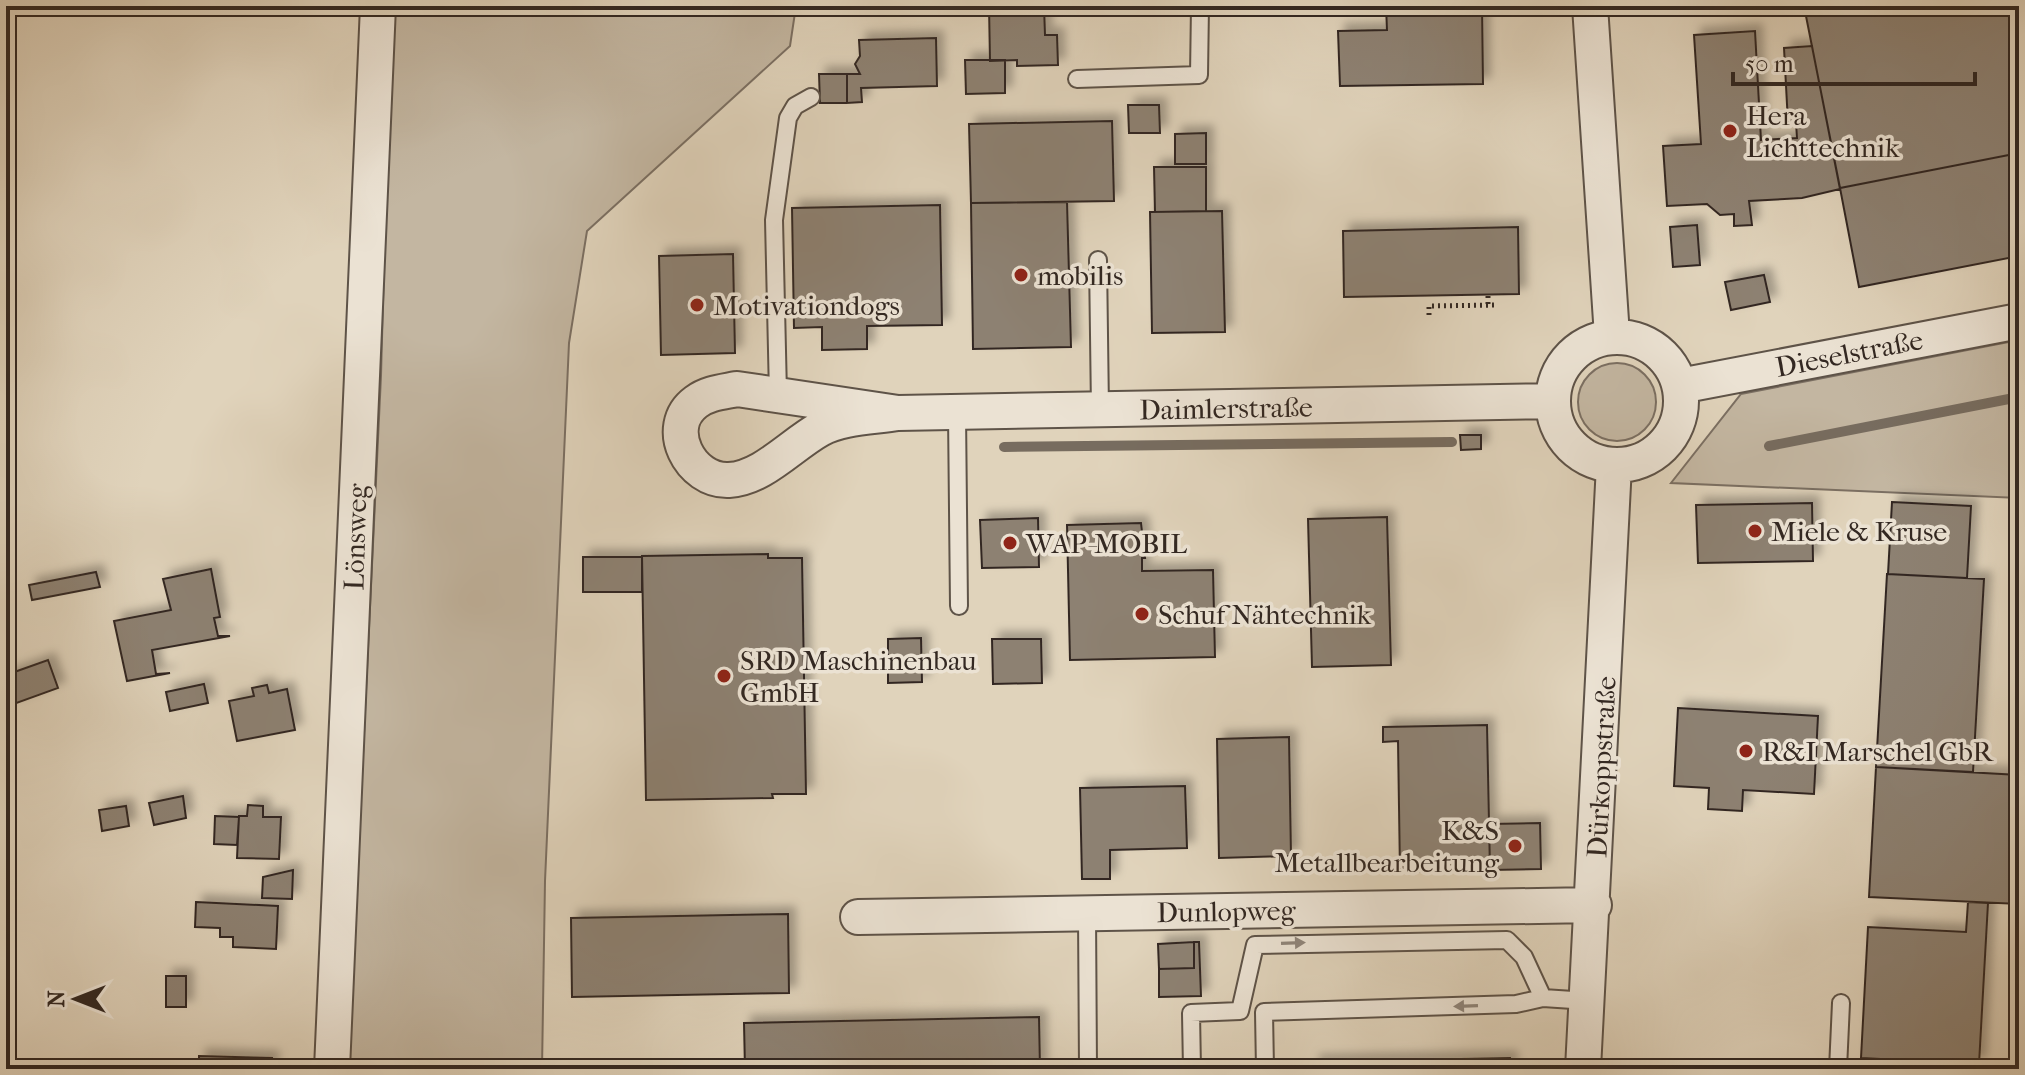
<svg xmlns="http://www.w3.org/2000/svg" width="2025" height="1075" viewBox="0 0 2025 1075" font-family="'IM FELL French Canon',serif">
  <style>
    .green { fill: #c3b6a1; stroke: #7b6f62; stroke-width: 2 }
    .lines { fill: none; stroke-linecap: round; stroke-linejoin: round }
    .stream { stroke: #776c5f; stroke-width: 10 }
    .building { fill: #8d8172; stroke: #332822; stroke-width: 2; filter: url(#shadow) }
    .service-casing { stroke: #5e5348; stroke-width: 20 }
    .minor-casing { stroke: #5e5348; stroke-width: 38 }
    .path { stroke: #332822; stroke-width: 5; stroke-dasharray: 2 4; stroke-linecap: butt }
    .service { stroke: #ebe2d3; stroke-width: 16 }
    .minor { stroke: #ebe2d3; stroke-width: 34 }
    .oneway { fill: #8f857a }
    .poi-dot { fill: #8f2418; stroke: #ebe2d3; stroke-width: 3 }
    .labels { text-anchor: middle; stroke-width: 7; stroke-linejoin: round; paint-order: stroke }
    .poi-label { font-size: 28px; fill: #332822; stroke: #ebe2d3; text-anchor: start }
    .street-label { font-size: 28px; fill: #332822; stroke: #ebe2d3 }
  </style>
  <defs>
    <filter id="shadow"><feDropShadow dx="7" dy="-7" stdDeviation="4" flood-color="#0004"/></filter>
  </defs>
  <rect width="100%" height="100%" fill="#e0d3bb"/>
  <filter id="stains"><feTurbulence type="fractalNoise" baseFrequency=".0025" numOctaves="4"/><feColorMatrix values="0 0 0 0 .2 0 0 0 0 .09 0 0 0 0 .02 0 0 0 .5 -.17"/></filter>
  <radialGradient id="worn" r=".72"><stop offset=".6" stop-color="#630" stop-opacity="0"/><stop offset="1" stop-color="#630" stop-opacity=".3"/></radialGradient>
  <!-- green -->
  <path class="green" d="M391,6H796L790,46L587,231L569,343L545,881L542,1069H348L381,376Z
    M2019,340V498L1671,483L1741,394Z
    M1578 402a39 39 0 1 1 78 0a39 39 0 1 1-78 0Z"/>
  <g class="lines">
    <!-- stream -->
    <path class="stream" d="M1769,446L2019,397
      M1004,447L1452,442"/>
  </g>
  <!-- building -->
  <path class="building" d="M989,6H1044L1045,35H1057L1058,65L1017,66V60L990,61Z
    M1386,6H1482L1483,84L1340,86L1338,31L1387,30Z
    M1804,6H2019V153L1840,188Z
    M1755,31L1761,140L1797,138L1796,123H1788L1784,48L1812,46L1840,189L1802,198L1749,201L1752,225L1734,226V214L1720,215L1707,204L1667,206L1663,146L1701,144L1694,35Z
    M936,38L937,86L861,88L862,102L847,103V74H860L855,64L860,56L859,40Z
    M965,60H1005V93L966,94Z
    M819,74H847V103H820Z
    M1128,105H1159L1160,133H1129Z
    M1112,121L1114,201L971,203L969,124Z
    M1206,133V164H1175V134Z
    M2019,153V256L1859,287L1840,188Z
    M1154,167H1206V211L1155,212Z
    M1067,202L1071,347L973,349L971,203Z
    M940,205L942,325L867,326V349L822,350V327L794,328L792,208Z
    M1222,211L1225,332L1152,333L1150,212Z
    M1697,225L1700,265L1673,267L1670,227Z
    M1518,227L1519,294L1344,297L1343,231Z
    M733,254L735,353L661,355L659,256Z
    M1764,275L1770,302L1731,310L1725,282Z
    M1460,435H1481V449L1461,450Z
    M1892,502L1971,506L1967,578L1888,574Z
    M1812,503L1813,561L1698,563L1696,505Z
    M1387,517L1391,665L1312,667L1308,519Z
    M1038,518L1039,567L982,568L980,520Z
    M1141,523L1145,558H1142V571L1213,570L1215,657L1070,660L1067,525Z
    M768,554V558H802L806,794H772L773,798L646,800L642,556Z
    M583,557H642V592H583Z
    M211,569L220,617L214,618L218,636H230L152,650L156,674L170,673L127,681L114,621L171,610L163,579Z
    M96,572L100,587L32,600L29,585Z
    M1887,574L1984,579L1973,772L1876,767Z
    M921,638L922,682L888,683V639Z
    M992,639H1041L1042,683L993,684Z
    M48,660L58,688L11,705L6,675Z
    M204,684L208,703L170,711L166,692Z
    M267,685L269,693L287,689L295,730L237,741L229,701L254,696L252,688Z
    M1678,708L1818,716L1814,794L1743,790L1742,811L1708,809L1709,788L1674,786Z
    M1487,725L1490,870L1400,872L1398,741L1383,742V727Z
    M1289,737L1291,856L1219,858L1217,739Z
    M1876,767L2019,775V904L1869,897Z
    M1185,786L1187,848L1110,850V879H1082L1080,788Z
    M183,796L186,818L154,825L149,803Z
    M248,805L263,806V817H281L279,859L237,858L239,816H247Z
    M126,806L129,826L102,831L99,810Z
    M215,816L239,817L237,845L214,844Z
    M1540,823L1541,869L1490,870L1489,824Z
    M293,870L292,899L262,898L263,877Z
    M196,902L278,906L276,949L233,947V937H220V928L195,927Z
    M1968,902L1988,903L1979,1064L1861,1058L1868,927L1966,932Z
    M788,914L789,993L572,997L571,918Z
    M1194,942V968L1159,969L1158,944Z
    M1194,942H1199L1201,996L1159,997V969L1194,968Z
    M166,976H186V1007H166Z
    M1039,1017L1040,1069H745L744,1023Z
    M199,1056L272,1058L271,1069H199Z
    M1510,1058L1511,1069H1313V1062Z"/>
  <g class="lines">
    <!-- service casing -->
    <g class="service-casing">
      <path id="service" d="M1077,79L1199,75L1200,6
        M1098,260L1100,410
        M778,394L774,220L788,118L795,106L811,97
        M957,413L959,606
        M1087,913L1088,1069
        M1192,1069L1191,1013L1240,1011L1255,945L1507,940L1524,957L1543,998
        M1265,1069L1264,1012L1516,1004L1543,998L1588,1001
        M1838,1069L1841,1003"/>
    </g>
    <!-- minor casing -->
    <g class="minor-casing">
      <path id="minor" d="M1590,6L1612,336
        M1553 401a64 64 0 1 1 128 0a64 64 0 1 1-128 0Z
        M1680,386L2019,321
        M898,413C873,417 842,417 820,429C791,445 763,478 729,480C690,482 662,427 696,402C708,393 722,392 737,389L898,413L1553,401
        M858,917L1594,905
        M332,1069L378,6
        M1583,1069L1614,465"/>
    </g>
    <!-- path -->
    <path class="path" d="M1488,296V305
      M1429,315V306L1498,305"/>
    <!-- service -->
    <use href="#service" class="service"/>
    <!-- minor -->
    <use href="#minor" class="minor"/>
  </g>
  <!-- one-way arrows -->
  <defs><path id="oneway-solid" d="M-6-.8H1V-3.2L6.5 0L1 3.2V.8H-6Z" transform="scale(2)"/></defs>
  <g class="oneway">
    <use href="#oneway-solid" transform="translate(1293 943) rotate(-2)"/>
    <use href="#oneway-solid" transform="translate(1466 1006) rotate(178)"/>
  </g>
  <!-- markers -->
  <g class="poi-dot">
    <circle cx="1730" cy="131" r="8"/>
    <circle cx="1021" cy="275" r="8"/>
    <circle cx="697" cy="305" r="8"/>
    <circle cx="1755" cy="531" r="8"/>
    <circle cx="1010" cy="543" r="8"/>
    <circle cx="1142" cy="614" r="8"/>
    <circle cx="724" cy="676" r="8"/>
    <circle cx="1746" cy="751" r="8"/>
    <circle cx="1515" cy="846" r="8"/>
  </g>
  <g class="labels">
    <!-- poi labels -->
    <g class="poi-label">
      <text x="1746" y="125">Hera<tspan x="1746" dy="32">Lichttechnik</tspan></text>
      <text x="1037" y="285">mobilis</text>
      <text x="713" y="315">Motivationdogs</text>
      <text x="1771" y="541">Miele &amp; Kruse</text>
      <text x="1026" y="553">WAP-MOBIL</text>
      <text x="1158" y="624">Schuf Nähtechnik</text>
      <text x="740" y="670">SRD Maschinenbau<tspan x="740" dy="32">GmbH</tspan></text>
      <text x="1762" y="761">R&amp;I Marschel GbR</text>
      <text x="1499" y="840" text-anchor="end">K&amp;S<tspan x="1499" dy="32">Metallbearbeitung</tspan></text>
    </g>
    <!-- street labels -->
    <g class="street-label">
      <text transform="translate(1849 353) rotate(-11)" y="10">Dieselstraße</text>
      <text transform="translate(1226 408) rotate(-1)" y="10">Daimlerstraße</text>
      <text transform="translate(355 537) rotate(-88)" y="10">Lönsweg</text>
      <text transform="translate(1601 767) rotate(-87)" y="10">Dürkoppstraße</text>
      <text transform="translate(1226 911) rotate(-1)" y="10">Dunlopweg</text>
    </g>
  </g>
  <!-- margin -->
  <rect width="2025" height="1075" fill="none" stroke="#e0d3bb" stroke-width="32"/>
  <rect x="8" y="8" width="2009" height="1059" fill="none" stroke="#332822" stroke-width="4"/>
  <rect x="16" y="16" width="1993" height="1043" fill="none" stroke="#332822" stroke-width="2"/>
  <!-- north arrow -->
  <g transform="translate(76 999) rotate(270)" stroke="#ebe2d3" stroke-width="6" paint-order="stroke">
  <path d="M0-6L14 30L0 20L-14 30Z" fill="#332822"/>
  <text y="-12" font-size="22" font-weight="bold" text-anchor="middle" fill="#332822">N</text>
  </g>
  <!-- scale -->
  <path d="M1733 72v12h242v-12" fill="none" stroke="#332822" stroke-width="4"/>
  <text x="1745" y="72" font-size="24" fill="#332822" stroke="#ebe2d3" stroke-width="6" paint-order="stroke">50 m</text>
  <rect width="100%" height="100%" filter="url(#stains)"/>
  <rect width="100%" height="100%" fill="url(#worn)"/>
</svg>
